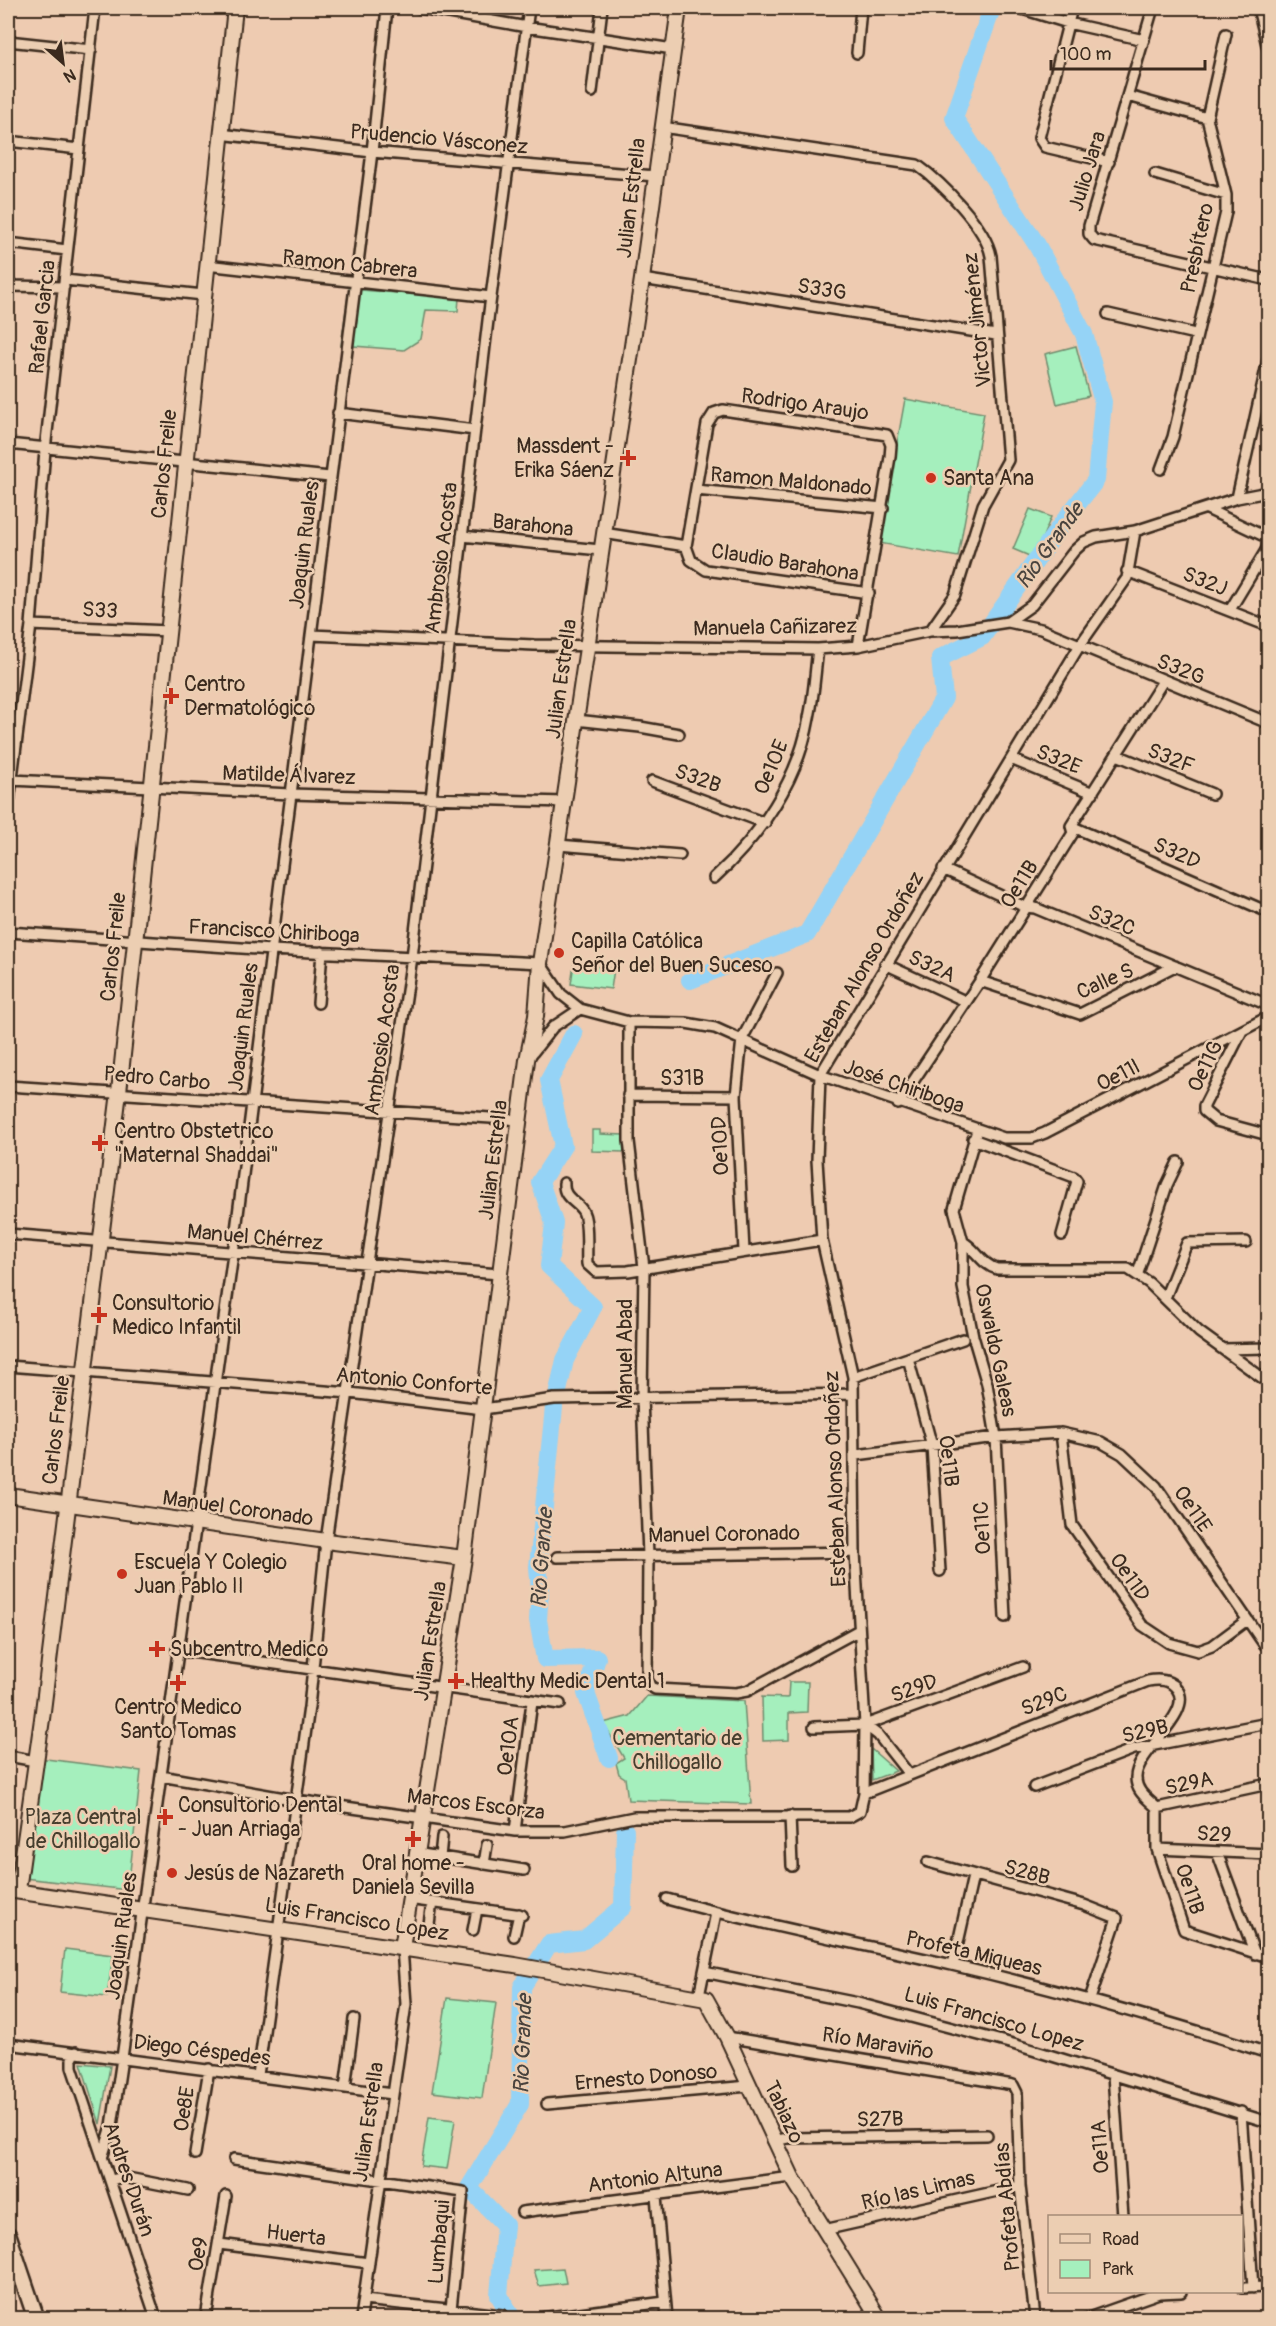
<svg xmlns="http://www.w3.org/2000/svg" width="1276" height="2326" viewBox="0 0 1276 2326" font-family="Pangolin,sans-serif">
  <style>
    .green { fill: #a5efbd; stroke: #708c6e; stroke-width: 1.5 }
    .lines { fill: none; stroke-linecap: round; stroke-linejoin: round }
    .river { stroke: #95d3f6; stroke-width: 18 }
    .street-casing { stroke: #3b2a1e; stroke-width: 14 }
    .secondary-casing { stroke: #3b2a1e; stroke-width: 18 }
    .primary-casing { stroke: #3b2a1e; stroke-width: 20 }
    .street { stroke: #ecceb2; stroke-width: 9 }
    .secondary { stroke: #ecceb2; stroke-width: 14 }
    .primary { stroke: #ecceb2; stroke-width: 15 }
    .poi-dot { fill: #c8321e; stroke: #ecceb2; stroke-width: 2 }
    .labels { text-anchor: middle; stroke-width: 5; stroke-linejoin: round; paint-order: stroke }
    .street-label { font-size: 21px; fill: #3b2a1e; stroke: #ecceb2 }
    .poi-label { font-size: 21px; fill: #3b2a1e; stroke: #ecceb2; text-anchor: start }
    .park-label { font-size: 21px; fill: #463e2e; stroke: #ecceb2 }
    .water-label { font-size: 22px; font-style: italic; fill: #48433e; stroke: #ecceb2 }
  </style>
  <rect width="100%" height="100%" fill="#eecbb1"/>
  <filter id="ink" filterUnits="userSpaceOnUse"><feTurbulence type="fractalNoise" baseFrequency=".0167" numOctaves="2"/><feDisplacementMap in="SourceGraphic" scale="12" xChannelSelector="R" yChannelSelector="G"/><feConvolveMatrix kernelMatrix="1 2 1 2 8 2 1 2 1" color-interpolation-filters="sRGB"/></filter>
  <g filter="url(#ink)">
    <!-- green -->
    <path class="green" d="M349,289L459,298L458,311L426,310L421,339L404,350L341,345Z
      M1076,346L1089,396L1057,404L1045,354Z
      M905,399L984,413L958,557L879,543Z
      M1030,509L1051,517L1034,558L1013,549Z
      M574,963L614,969L611,989L571,984Z
      M592,1130H600V1134L624,1135V1152L592,1151Z
      M789,1682H808L807,1712L789,1713V1740L763,1741L762,1697L788,1698Z
      M647,1696L744,1701L751,1804L628,1800L625,1778L619,1774L616,1763L624,1758L603,1723L630,1716Z
      M871,1749L896,1771L872,1780Z
      M38,1758L141,1771L128,1890L24,1878Z
      M65,1949L113,1955L107,1997L60,1992Z
      M447,1998L496,2003L482,2098L432,2092Z
      M81,2063L110,2066L100,2124Z
      M429,2117L455,2120L447,2169L421,2166Z
      M563,2268L566,2283L539,2286L534,2270Z"/>
    <g class="lines">
      <!-- river -->
      <path class="river" d="M690,980L807,934L944,698L940,658L982,637L1061,525L1096,480L1103,402L1084,334L1037,245L954,118L992,8
        M558,1391L565,1360L593,1307L549,1266L554,1223L540,1182L563,1146L549,1080L574,1034
        M554,1407L538,1567L540,1590L538,1620L545,1659L597,1658L586,1693L609,1758
        M512,2318L499,2295L505,2225L469,2188L520,2104L522,1987L549,1944L584,1940L623,1907L625,1831"/>
      <!-- street casing -->
      <g class="street-casing">
        <path id="street" d="M420,8L527,27L673,49
          M1019,8L1068,23L1144,40
          M1072,8L1039,138L1045,147L1109,162
          M1153,8L1089,226V234L1094,240L1268,280
          M1258,8L1268,49
          M8,41L91,50
          M857,53L861,8
          M592,92L602,8
          M1128,96L1207,118
          M662,127L917,165C941,182 986,227 991,256L1008,460L983,505L955,595L930,631
          M220,134L372,152L655,176
          M8,141L79,149
          M1155,174L1226,195
          M8,243L67,250
          M206,265L491,297
          M642,279L996,335
          M65,280L203,295
          M8,286L64,287
          M1108,314L1195,334
          M338,413L475,430
          M8,444L330,477
          M1161,469L1173,437L1226,212V195L1207,118L1226,34
          M696,490L883,508
          M1237,498L1268,360
          M1207,509L1268,538
          M603,533L686,546L691,560L706,570L869,593
          M462,536L600,550
          M686,546L707,424L714,413L723,410L887,435L891,445L890,457L858,646
          M1127,571L1268,626
          M1230,610L1268,547
          M1008,622L1041,629L1268,723
          M31,625L169,631
          M311,635L534,645L818,649L858,646L930,631L957,630L1008,622L1032,605L1074,551L1084,542L1096,537L1135,531L1237,498L1268,492
          M576,720L640,727L679,734
          M1117,755L1212,794
          M1011,759L1093,793
          M12,780L290,794L565,802
          M652,781L765,823
          M8,810L31,625L45,450L95,8
          M1071,826L1268,912
          M558,845L680,855
          M943,869L1025,907L1035,908L1268,1005
          M714,878C760,836 798,781 809,718C814,695 815,672 818,649
          M8,932L271,950L540,963L561,994L580,1009L629,1022L686,1023L715,1028L820,1075L1004,1138H1032L1045,1133L1268,1017
          M885,964L965,1001
          M980,981L1080,1014L1175,966
          M318,1003L322,952
          M629,1022V1141L644,1268L642,1397L648,1556L647,1679L650,1686L655,1689L736,1693L747,1691L859,1630
          M1242,1031L1204,1106V1111L1216,1121L1268,1135
          M530,1056L553,1027L580,1009
          M8,1086L520,1120
          M628,1095L736,1096
          M898,1104L980,981L1073,833L1071,826L1163,681
          M977,1130L954,1209L963,1242V1287L973,1336L987,1384L996,1437L1005,1617
          M973,1139L1074,1177L1077,1181L1062,1235
          M564,1183C563,1198 575,1200 582,1210C589,1219 586,1252 587,1264L596,1272L628,1271L822,1240
          M8,1234L499,1274
          M963,1242C976,1249 982,1265 997,1269H1128L1149,1283L1199,1332L1268,1382
          M744,1251L736,1096L742,1039L777,973
          M1138,1273L1167,1185L1178,1162
          M1165,1298L1187,1243L1246,1242
          M1223,1349L1268,1348
          M908,1358L932,1446L940,1571
          M8,1366L350,1393L483,1409L554,1399L853,1394
          M853,1377L963,1339
          M1061,1433L1072,1525L1142,1625L1169,1643L1198,1651L1212,1646L1247,1620
          M856,1455L996,1437L1061,1433L1101,1442L1122,1454L1156,1486L1264,1644
          M557,1557L855,1552
          M177,1650L560,1704
          M865,1725L878,1735L908,1773
          M814,1727L865,1725L1023,1667
          M8,1756L36,1761
          M161,1776L296,1800L515,1831H565L634,1817H849L860,1811L864,1793L865,1725L855,1552L853,1377L822,1240L817,1160L820,1075L1080,645L1127,578L1135,531
          M1034,1787L1134,1749L1268,1723
          M864,1793L1148,1681C1159,1679 1170,1679 1177,1689C1195,1713 1135,1752 1136,1778C1136,1792 1148,1799 1157,1808L1268,1784
          M1157,1808V1849L1184,1930L1268,1957
          M790,1816L792,1866
          M515,1831L532,1702
          M1157,1849L1268,1854
          M1217,1852L1255,1954
          M415,1853L524,1870
          M440,1857L442,1837
          M928,1862L1084,1905L1117,1918L1090,1999
          M484,1864L487,1845
          M408,1899L522,1915
          M667,1899C761,1925 857,1943 952,1965C1059,1990 1164,2020 1268,2053
          M429,1924L432,1902
          M473,1930L477,1909
          M514,1936L519,1914
          M953,1965L973,1876
          M704,1972L858,2003L1013,2044L1268,2122
          M699,1996L716,1913
          M727,2037L1013,2085L1017,2093L1020,2186L1035,2318
          M8,2044L392,2094
          M76,2052L72,2059V2067L156,2318
          M258,2075L309,1707L326,1541L412,957L489,312L529,8
          M1113,2075L1123,2216
          M345,2088L354,2019
          M547,2104L749,2086
          M1241,2112L1253,2288
          M773,2141L788,2138L987,2135
          M195,2154L209,2069
          M103,2155L112,2126L122,2058L233,1254L372,152L387,8
          M234,2159L463,2192L451,2309
          M111,2180L123,2177L188,2190
          M656,2196L667,2318
          M522,2212L792,2177
          M824,2230L1020,2186
          M219,2244L369,2263
          M1242,2288L1268,2287
          M364,2300L502,2315
          M206,2318L226,2196
          M361,2318L406,2004L402,1948
          M541,2318L665,2302
          M1088,2318L1159,2293L1181,2292"/>
      </g>
      <!-- secondary casing -->
      <g class="secondary-casing">
        <path id="secondary" d="M8,1495L326,1541L464,1558
          M8,1890L515,1965L706,1999L727,2037L792,2177L879,2318
          M18,1890L42,1719L119,1092L235,8
          M402,1948L464,1558L527,1060L536,1016L540,963L642,279L679,8"/>
      </g>
      <!-- primary casing -->
      <g class="primary-casing">
        <path id="primary" d="M8,2235L36,2318"/>
      </g>
      <!-- street -->
      <use href="#street" class="street"/>
      <!-- secondary -->
      <use href="#secondary" class="secondary"/>
      <!-- primary -->
      <use href="#primary" class="primary"/>
    </g>
  </g>
  <!-- markers -->
  <g class="poi-dot">
    <path d="M625 449h6v6h6v6h-6v6h-6v-6h-6v-6h6z"/>
    <circle cx="931" cy="478" r="6"/>
    <path d="M168 687h6v6h6v6h-6v6h-6v-6h-6v-6h6z"/>
    <circle cx="559" cy="953" r="6"/>
    <path d="M97 1134h6v6h6v6h-6v6h-6v-6h-6v-6h6z"/>
    <path d="M96 1306h6v6h6v6h-6v6h-6v-6h-6v-6h6z"/>
    <circle cx="122" cy="1574" r="6"/>
    <path d="M154 1640h6v6h6v6h-6v6h-6v-6h-6v-6h6z"/>
    <path d="M453 1672h6v6h6v6h-6v6h-6v-6h-6v-6h6z"/>
    <path d="M175 1674h6v6h6v6h-6v6h-6v-6h-6v-6h6z"/>
    <path d="M162 1808h6v6h6v6h-6v6h-6v-6h-6v-6h6z"/>
    <path d="M410 1830h6v6h6v6h-6v6h-6v-6h-6v-6h6z"/>
    <circle cx="172" cy="1873" r="6"/>
  </g>
  <g class="labels">
    <!-- street labels -->
    <g class="street-label">
      <text transform="translate(439 139) rotate(5)" y="7">Prudencio Vásconez</text>
      <text transform="translate(1087 171) rotate(-73)" y="7">Julio Jara</text>
      <text transform="translate(631 198) rotate(-83)" y="7">Julian Estrella</text>
      <text transform="translate(1197 248) rotate(-78)" y="7">Presbítero</text>
      <text transform="translate(350 264) rotate(6)" y="7">Ramon Cabrera</text>
      <text transform="translate(822 289) rotate(9)" y="7">S33G</text>
      <text transform="translate(42 317) rotate(-84)" y="7">Rafael Garcia</text>
      <text transform="translate(977 320) rotate(-96)" y="7">Victor Jiménez</text>
      <text transform="translate(805 404) rotate(8)" y="7">Rodrigo Araujo</text>
      <text transform="translate(164 464) rotate(-84)" y="7">Carlos Freile</text>
      <text transform="translate(791 481) rotate(5)" y="7">Ramon Maldonado</text>
      <text transform="translate(533 525) rotate(6)" y="7">Barahona</text>
      <text transform="translate(304 545) rotate(-83)" y="7">Joaquin Ruales</text>
      <text transform="translate(441 558) rotate(-83)" y="7">Ambrosio Acosta</text>
      <text transform="translate(785 562) rotate(9)" y="7">Claudio Barahona</text>
      <text transform="translate(1205 581) rotate(21)" y="7">S32J</text>
      <text transform="translate(100 610) rotate(3)" y="7">S33</text>
      <text transform="translate(775 627) rotate(-1)" y="7">Manuela Cañizarez</text>
      <text transform="translate(1181 669) rotate(22)" y="7">S32G</text>
      <text transform="translate(561 679) rotate(-82)" y="7">Julian Estrella</text>
      <text transform="translate(1171 758) rotate(22)" y="7">S32F</text>
      <text transform="translate(1059 759) rotate(22)" y="7">S32E</text>
      <text transform="translate(771 767) rotate(-67)" y="7">Oe10E</text>
      <text transform="translate(289 775) rotate(2)" y="7">Matilde Álvarez</text>
      <text transform="translate(698 778) rotate(20)" y="7">S32B</text>
      <text transform="translate(1177 853) rotate(24)" y="7">S32D</text>
      <text transform="translate(1019 884) rotate(-58)" y="7">Oe11B</text>
      <text transform="translate(1112 920) rotate(23)" y="7">S32C</text>
      <text transform="translate(274 931) rotate(3)" y="7">Francisco Chiriboga</text>
      <text transform="translate(113 947) rotate(-84)" y="7">Carlos Freile</text>
      <text transform="translate(932 966) rotate(25)" y="7">S32A</text>
      <text transform="translate(864 967) rotate(-60)" y="7">Esteban Alonso Ordoñez</text>
      <text transform="translate(1105 981) rotate(-24)" y="7">Calle S</text>
      <text transform="translate(243 1027) rotate(-83)" y="7">Joaquin Ruales</text>
      <text transform="translate(382 1040) rotate(-82)" y="7">Ambrosio Acosta</text>
      <text transform="translate(1205 1066) rotate(-64)" y="7">Oe11G</text>
      <text transform="translate(1118 1075) rotate(-27)" y="7">Oe11l</text>
      <text transform="translate(157 1078) rotate(5)" y="7">Pedro Carbo</text>
      <text x="682" y="1085">S31B</text>
      <text transform="translate(904 1086) rotate(19)" y="7">José Chiriboga</text>
      <text transform="translate(720 1146) rotate(-93)" y="7">Oe10D</text>
      <text transform="translate(493 1160) rotate(-83)" y="7">Julian Estrella</text>
      <text transform="translate(255 1237) rotate(5)" y="7">Manuel Chérrez</text>
      <text transform="translate(996 1350) rotate(78)" y="7">Oswaldo Galeas</text>
      <text transform="translate(625 1354) rotate(-90)" y="7">Manuel Abad</text>
      <text transform="translate(414 1381) rotate(5)" y="7">Antonio Conforte</text>
      <text transform="translate(56 1430) rotate(-83)" y="7">Carlos Freile</text>
      <text transform="translate(949 1461) rotate(83)" y="7">Oe11B</text>
      <text transform="translate(835 1479) rotate(-92)" y="7">Esteban Alonso Ordoñez</text>
      <text transform="translate(238 1508) rotate(8)" y="7">Manuel Coronado</text>
      <text transform="translate(1193 1509) rotate(56)" y="7">Oe11E</text>
      <text transform="translate(982 1528) rotate(-93)" y="7">Oe11C</text>
      <text transform="translate(724 1534) rotate(-1)" y="7">Manuel Coronado</text>
      <text transform="translate(1130 1577) rotate(55)" y="7">Oe11D</text>
      <text transform="translate(430 1641) rotate(-81)" y="7">Julian Estrella</text>
      <text transform="translate(914 1688) rotate(-20)" y="7">S29D</text>
      <text transform="translate(1044 1701) rotate(-21)" y="7">S29C</text>
      <text transform="translate(1145 1731) rotate(-13)" y="7">S29B</text>
      <text transform="translate(508 1746) rotate(-83)" y="7">Oe10A</text>
      <text transform="translate(1189 1783) rotate(-12)" y="7">S29A</text>
      <text transform="translate(476 1804) rotate(7)" y="7">Marcos Escorza</text>
      <text transform="translate(1214 1834) rotate(3)" y="7">S29</text>
      <text transform="translate(1027 1872) rotate(15)" y="7">S28B</text>
      <text transform="translate(1190 1889) rotate(72)" y="7">Oe11B</text>
      <text transform="translate(357 1919) rotate(9)" y="7">Luis Francisco Lopez</text>
      <text transform="translate(121 1936) rotate(-82)" y="7">Joaquin Ruales</text>
      <text transform="translate(974 1953) rotate(13)" y="7">Profeta Miqueas</text>
      <text transform="translate(994 2019) rotate(16)" y="7">Luis Francisco Lopez</text>
      <text transform="translate(878 2043) rotate(9)" y="7">Río Maraviño</text>
      <text transform="translate(202 2050) rotate(7)" y="7">Diego Céspedes</text>
      <text transform="translate(646 2077) rotate(-5)" y="7">Ernesto Donoso</text>
      <text transform="translate(184 2109) rotate(-81)" y="7">Oe8E</text>
      <text transform="translate(784 2112) rotate(65)" y="7">Tabiazo</text>
      <text transform="translate(880 2119) rotate(-1)" y="7">S27B</text>
      <text transform="translate(368 2122) rotate(-82)" y="7">Julian Estrella</text>
      <text transform="translate(1100 2147) rotate(-94)" y="7">Oe11A</text>
      <text transform="translate(655 2177) rotate(-7)" y="7">Antonio Altuna</text>
      <text transform="translate(129 2179) rotate(71)" y="7">Andres Durán</text>
      <text transform="translate(918 2190) rotate(-13)" y="7">Río las Limas</text>
      <text transform="translate(1007 2207) rotate(-95)" y="7">Profeta Abdías</text>
      <text transform="translate(296 2235) rotate(7)" y="7">Huerta</text>
      <text transform="translate(439 2242) rotate(-85)" y="7">Lumbaqui</text>
      <text transform="translate(198 2254) rotate(-80)" y="7">Oe9</text>
    </g>
    <!-- poi labels -->
    <g class="poi-label">
      <text x="614" y="453" text-anchor="end">Massdent -<tspan x="614" dy="24">Erika Sáenz</tspan></text>
      <text x="943" y="485">Santa Ana</text>
      <text x="184" y="691">Centro<tspan x="184" dy="24">Dermatológico</tspan></text>
      <text x="571" y="948">Capilla Católica<tspan x="571" dy="24">Señor del Buen Suceso</tspan></text>
      <text x="114" y="1138">Centro Obstetrico<tspan x="114" dy="24">"Maternal Shaddai"</tspan></text>
      <text x="112" y="1310">Consultorio<tspan x="112" dy="24">Medico Infantil</tspan></text>
      <text x="134" y="1569">Escuela Y Colegio<tspan x="134" dy="24">Juan Pablo II</tspan></text>
      <text x="170" y="1656">Subcentro Medico</text>
      <text x="470" y="1688">Healthy Medic Dental 1</text>
      <text x="178" y="1714" text-anchor="middle">Centro Medico<tspan x="178" dy="24">Santo Tomas</tspan></text>
      <text x="178" y="1812">Consultorio Dental<tspan x="178" dy="24">- Juan Arriaga</tspan></text>
      <text x="413" y="1870" text-anchor="middle">Oral home -<tspan x="413" dy="24">Daniela Sevilla</tspan></text>
      <text x="184" y="1880">Jesús de Nazareth</text>
    </g>
    <!-- park labels -->
    <g class="park-label">
      <text x="677" y="1745">Cementario de<tspan x="677" dy="24">Chillogallo</tspan></text>
      <text x="83" y="1824">Plaza Central<tspan x="83" dy="24">de Chillogallo</tspan></text>
    </g>
    <!-- water labels -->
    <g class="water-label">
      <text transform="translate(1049 545) rotate(-54)" y="8">Rio Grande</text>
      <text transform="translate(541 1558) rotate(-86)" y="8">Rio Grande</text>
      <text transform="translate(522 2044) rotate(-88)" y="8">Rio Grande</text>
    </g>
  </g>
  <!-- margin -->
  <rect width="1276" height="2326" fill="none" stroke="#ecceb2" stroke-width="30"/>
  <rect x="15" y="15" width="1246" height="2296" fill="none" stroke="#3b2a1e" stroke-width="2" filter="url(#ink)"/>
  <!-- legend -->
  <rect x="1048" y="2215" width="195" height="78" fill="#ecceb2" stroke="#a58c77" stroke-width="1.5"/>
  <rect x="1060" y="2234" width="30" height="9" fill="#ecceb2" stroke="#a58c77" stroke-width="1.5"/>
  <text x="1102" y="2245" font-size="18" fill="#3b2a1e">Road</text>
  <rect x="1060" y="2260" width="30" height="18" fill="#a5efbd" stroke="#a58c77" stroke-width="1.5"/>
  <text x="1102" y="2275" font-size="18" fill="#3b2a1e">Park</text>
  <!-- north arrow -->
  <g transform="translate(63 63) rotate(152)" stroke="#ecceb2" stroke-width="4.5" paint-order="stroke">
  <path d="M0-4.5L10 22L0 15L-10 22Z" fill="#3b2a1e"/>
  <text y="-9" font-size="16" font-weight="bold" text-anchor="middle" fill="#3b2a1e">N</text>
  </g>
  <!-- scale -->
  <path d="M1051 60v9h154v-9" fill="none" stroke="#3b2a1e" stroke-width="3"/>
  <text x="1060" y="60" font-size="18" fill="#3b2a1e" stroke="#ecceb2" stroke-width="4.5" paint-order="stroke">100 m</text>
</svg>
